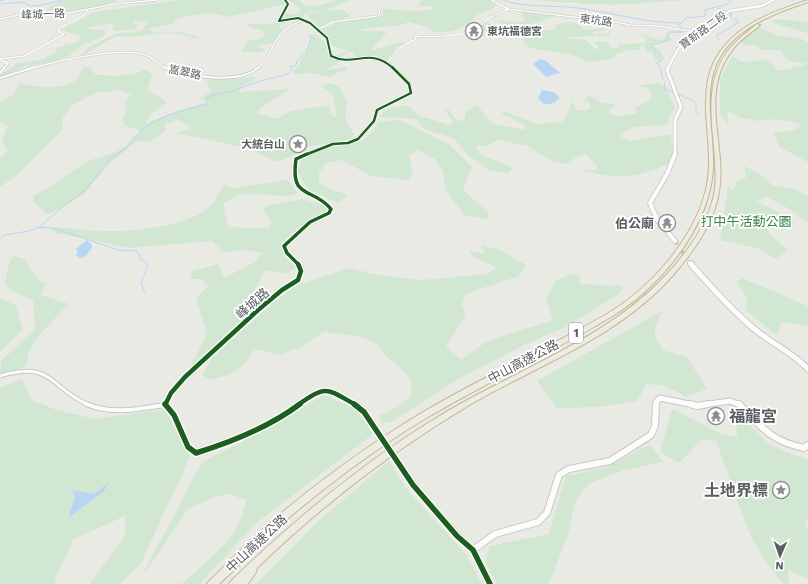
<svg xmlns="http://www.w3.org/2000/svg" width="808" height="584" viewBox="0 0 808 584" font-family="'Work Sans','Noto Sans TC',sans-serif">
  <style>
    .green { fill: #d2e7d2 }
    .water { fill: #b8d5f4 }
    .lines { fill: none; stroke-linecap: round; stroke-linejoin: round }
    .stream { stroke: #b8d5f4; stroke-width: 1 }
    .secondary-tunnel { stroke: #c6c7c4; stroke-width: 4; stroke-dasharray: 4 2; stroke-linecap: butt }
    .street-far4-casing { stroke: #c6c7c5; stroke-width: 2.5 }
    .street-far3-casing { stroke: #c6c7c5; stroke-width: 3.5 }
    .street-far2-casing { stroke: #c6c7c5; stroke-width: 4 }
    .street-far1-casing { stroke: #c6c7c5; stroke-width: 5 }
    .street-casing { stroke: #c6c7c5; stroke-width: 6 }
    .secondary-far4-casing { stroke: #c7c7c6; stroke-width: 3.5 }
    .secondary-far3-casing { stroke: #c7c7c6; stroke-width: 4.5 }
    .secondary-far2-casing { stroke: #c7c7c6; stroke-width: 5.5 }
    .secondary-far1-casing { stroke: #c7c7c6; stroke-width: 7 }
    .secondary-casing { stroke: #c7c7c6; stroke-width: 8 }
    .highway-casing { stroke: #c0b794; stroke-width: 2 }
    .street-far4 { stroke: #fcfcfb; stroke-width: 1.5 }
    .street-far3 { stroke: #fcfcfb; stroke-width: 2 }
    .street-far2 { stroke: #fcfcfb; stroke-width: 2.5 }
    .street-far1 { stroke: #fcfcfb; stroke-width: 3 }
    .street { stroke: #fcfcfb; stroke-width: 4 }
    .secondary-far4 { stroke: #fcfcfb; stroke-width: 2.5 }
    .secondary-far3 { stroke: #fcfcfb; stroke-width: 3 }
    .secondary-far2 { stroke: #fcfcfb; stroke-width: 4 }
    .secondary-far1 { stroke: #fcfcfb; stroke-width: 5 }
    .secondary { stroke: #fcfcfb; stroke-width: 6 }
    .highway { fill: #edece0; fill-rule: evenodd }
    .street-bridge-casing { stroke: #c6c7c5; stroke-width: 6; stroke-linecap: butt }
    .street-bridge { stroke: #fcfcfb; stroke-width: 4 }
    .cycleway-far4-casing { stroke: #fff; stroke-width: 3.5 }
    .cycleway-far3-casing { stroke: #fff; stroke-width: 4 }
    .cycleway-far2-casing { stroke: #fff; stroke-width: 5.5 }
    .cycleway-far1-casing { stroke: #fff; stroke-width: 7 }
    .cycleway-casing { stroke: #fff; stroke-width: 8 }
    .cycleway-far4 { stroke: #1b5e20; stroke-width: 2 }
    .cycleway-far3 { stroke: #1b5e20; stroke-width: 2.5 }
    .cycleway-far2 { stroke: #1b5e20; stroke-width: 3.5 }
    .cycleway-far1 { stroke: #1b5e20; stroke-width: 4.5 }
    .cycleway { stroke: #1b5e20; stroke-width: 5.5 }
    .labels { text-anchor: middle; stroke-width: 3.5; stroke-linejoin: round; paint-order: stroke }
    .far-street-label { font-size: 11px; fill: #5a5d62; stroke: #fff }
    .far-poi-label { font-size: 11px; font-weight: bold; fill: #5a5d62; stroke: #fff; text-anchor: start }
    .shield { fill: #fff; stroke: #8c8e91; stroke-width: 1 }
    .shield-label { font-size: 12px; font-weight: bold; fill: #5a5d62 }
    .park-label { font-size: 13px; fill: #388444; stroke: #fff }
    .poi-label { font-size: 13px; font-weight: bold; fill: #5a5d62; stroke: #fff; text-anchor: end }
    .street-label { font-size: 13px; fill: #5a5d62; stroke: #fff }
    .near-poi-label { font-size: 16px; font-weight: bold; fill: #5a5d62; stroke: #fff; text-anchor: start }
  </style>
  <rect width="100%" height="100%" fill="#eaeae5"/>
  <!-- green -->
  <path class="green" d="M66,0H117C100,9 65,13 46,12L52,5Z
    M180,0H282L287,4L228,17L212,13L188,16L174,21L175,23L148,29L155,33L180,32L203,38L189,39L192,37C173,30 150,35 131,37C126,37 121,35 115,37C107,40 86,55 80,56L89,47L115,34L142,31L147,22L135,21L133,23L139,25L135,29L114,31L113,23L89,27L88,29L106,30L103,37L81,46L69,56L50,62L26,66L0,78V74L12,68L16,63L42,60L56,52L55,48L78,42L82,37L61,30L88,16L92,12Z
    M289,0H301L299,1C311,12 325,2 338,0C343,0 347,0 351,0L326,10L327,11L307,13L303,16V18L297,17L282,20L285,14H297L301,9Z
    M421,0H489L496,4L495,7L484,13H479C467,25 459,32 441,32L444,34L429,30L430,28L409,22L401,25L361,29L362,31H384L386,33L371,50C382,49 396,41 406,43L397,47L387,60H384L376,56L350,59L355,56L354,53L350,52L341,57L347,58L346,60L335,57L334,56L347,51L332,45L327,35L322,31L337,22L382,16L383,8C398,10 419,14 434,8L428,6L419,7Z
    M526,0H689L614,5Z
    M342,9L351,16L336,21L321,31C317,23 311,22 307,14Z
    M515,10L559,15L528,25L536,31L554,30L557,24L570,22L579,24L583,30L611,28L592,33L595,35L609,33L611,35L609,36L563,37L585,40L597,50L599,48L594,42L606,41L612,48H617L620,44L644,43L648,39L642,36L644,35L660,40L664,39C667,29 677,31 686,31L684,33H669V36L672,40L650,45L660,53L661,60L655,59L653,52L646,51L644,46H639L640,50H630L616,54L614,59L588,62L572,55L530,48L520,37L478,30L485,22L494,25L489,26L511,29L510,27L502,25V22L491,20L525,22L521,12Z
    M295,19L279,26L282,30L271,44L259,45L258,47L264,49V51L260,53L241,51L248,41L260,39L266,34L262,32L263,30L250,28L247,24H270Z
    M776,19L808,22V33L770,22Z
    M758,27L776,35L798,38L808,42V162L779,147L773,132L793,131L802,124L776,119L757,121L742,118L727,111L729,125L723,119L720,113V80L732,56C735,58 740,62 744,62C758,63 765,54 777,70H784L807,64C795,61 786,64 781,50H763L756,46L742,44V40Z
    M315,34L326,44L329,57L338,60V63L327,69L328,70L344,67L348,68L346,71L338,72L331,77L312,73L295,74L293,72C295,67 299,66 301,61L300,60C307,54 312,45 310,35Z
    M83,67H89L96,75C112,75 131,78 145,69L153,75L147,89L167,102L150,115L146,123L183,109L209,102L200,99L212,91L206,82L210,79L258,77L238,89L240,92L290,89L262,107L257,113L276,119L291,111L331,105L329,113L337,118L333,95L321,86L327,83L339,86L347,103L345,119L354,134L351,139L307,147L290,157L277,162L243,147L175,133L190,129L189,126L179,120L165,124L166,131L149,142L137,141L112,161L86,191L67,206L47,214L33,201V196L48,188L88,161L118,151L127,145L140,130L124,126L123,119L127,109L124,103L131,95L121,90L95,93L73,105L63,117L62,130L19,174L0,187V159L8,150L2,140L8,125L0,122V102L14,94L20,83C36,87 63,91 77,79C79,76 81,71 83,67Z
    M658,83L665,87L675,107L670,116L668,125L634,127L620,134L622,138L630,141L671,134L673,156L668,164C635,179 615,179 580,170H596L597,166L586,154L577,156L568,164L554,162L527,146L499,140L486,146H475L482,155L513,168L509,173L490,171L468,155L453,138L423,129L416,119L379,117L387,109L407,105L420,116L450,125L453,122L444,109H448L457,120L464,121L466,112L477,105L491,123L525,130V125L502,114L503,111L538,124L561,122C568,116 568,109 573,102L570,99L573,98L575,109L583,111L591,108L589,102L584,101L589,95L603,103L614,104L615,106L610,110L609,114L620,116L636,114L635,108L651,99L652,92L649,89L636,86Z
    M400,120L450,145L472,167L463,190L488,212L489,220L464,215L446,191L443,171L435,159L418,150L409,155L413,172L408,180L371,176L342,160L326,163L319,173V182L331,190L348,194L339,203L308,190L298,172L301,160L315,150L346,145L362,141L372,132L378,122Z
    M744,166L760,174L772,185L793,189L808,196V223L791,210L767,197L756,201L792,219L794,223L789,227L768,225V233L788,250L776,259L759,249L720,240L728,187L734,190L737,180L746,178Z
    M288,180L297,193L291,196L242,194L223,203L228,227L269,228L271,221L264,212L265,206L302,199L328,206L325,213L306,222L281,243L284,257L297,267L287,273L264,271L254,293L267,295L196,363L191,366L207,334L196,299L208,286L201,279H191L192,271L218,264L224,278L255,262L262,253L245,250L223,252L212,241L130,248L57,233L51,227C68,227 85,231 103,231C129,232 182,227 204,211C212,206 220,193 223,184L232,188Z
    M481,245L500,250L526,265L519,276L465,294L462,305L466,316L446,346L461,360L487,341L553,320L546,299L556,280L574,273L580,278L579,284L623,286L620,293L568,326L526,344L465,375L391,422L382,423L379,415L398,407L411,395C411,390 412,383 410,379C401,363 385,361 377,344L357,336L324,332L301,347L280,355L254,349C240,372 236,373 210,380L202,375L212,358L274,302L297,285L350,268L377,275L421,280L488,274L496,267L472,256L469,251L485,254Z
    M14,256L25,259L37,279L46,284L41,295L69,304L41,333L29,351L27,366L0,375L1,361L35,329L33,301L11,290L5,283L10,260Z
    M742,278L808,306V326L781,322L777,336L746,310L747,298L737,282Z
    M0,299L16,305L23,330L0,352Z
    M662,311C654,332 651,331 663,350L687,357L707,389L686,397L666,386L647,384L637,401L598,407L557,408L537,381Z
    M22,379L32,400L57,410L95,419L165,409L190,457L141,563L120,584H90L125,535V516L74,539L56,577L55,584H0V388Z
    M324,395L357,409L373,434L254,525L200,584H177L183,583C211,557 239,539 246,500L229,494L213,497L188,509L146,572H144L201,464L211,457L233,447Z
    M672,409L722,434L737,437L735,411L770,445L808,460V516L805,524L808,531V579L788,570L789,584H784L763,559L747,528L716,441L702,439L679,463L660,452Z
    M651,446L663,462L624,470L590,483L576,500L568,535L549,584H497L485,561L490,546L549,534L566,476L608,467L644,447Z
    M389,461L408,491L466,554L482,584H256L316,523Z"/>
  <!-- water -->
  <path class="water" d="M541,59L546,61L560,73L546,77L533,64Z
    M542,90L554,92L559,97C557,103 550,105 544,104L538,98Z
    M87,240L92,245V248L85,257L79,258L76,255L78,252L76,249Z
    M109,482L104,491L68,518L75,498L73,490L94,494Z"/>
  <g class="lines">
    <!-- stream -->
    <path class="stream" d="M503,0C523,8 556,5 578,8C613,13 646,23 681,23
      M0,1L3,0
      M0,4L24,2L30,6H37L63,0
      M718,8L732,14L729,16L739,22L716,36L719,40
      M660,66L657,63L663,59L660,52L651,45L667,41L669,32H681L683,29L679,25L686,18L705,16V10L728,4L731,0
      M660,68L663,80
      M665,82L664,89L673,92
      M678,94L696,102V112L699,115
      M40,227L57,229L118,250L137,251L141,260L147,263V268L141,283L145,292
      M0,239L4,235L29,231L40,227L68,202L82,194L111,158L125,149L146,126L168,115L206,104L208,100L206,99C217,92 230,93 241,88C257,81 272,78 289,74L292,69L290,67L296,65L297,61L306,52L311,39L309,34"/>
    <!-- secondary-tunnel -->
    <path class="secondary-tunnel" d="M675,241L690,263"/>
    <!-- street-far4 casing -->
    <g class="street-far4-casing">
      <path id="street-far4" d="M285,0L288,4L279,21L298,18L310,23L327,38L331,56C355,68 369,46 393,68
        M492,0L508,9L582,18H598L630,25L657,26L703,33
        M0,19L28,13L64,14L114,4L157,0
        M317,30L333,22L378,16L380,11L378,7L381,3L389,0
        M0,59L24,56L63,35L64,34L58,31L59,28L83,16L88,10
        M0,59L8,64L4,68
        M390,65L388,62L401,47L416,39L415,36C428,37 458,37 470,31C478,28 484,21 491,17C496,14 502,12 508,9
        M32,68C58,61 124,45 148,56C155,59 159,65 166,68
        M258,68C280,47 267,35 303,20"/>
    </g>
    <!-- street-far3 casing -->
    <g class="street-far3-casing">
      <path id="street-far3" d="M164,67C186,77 240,85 259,67
        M0,73L5,67
        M0,78L35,67
        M305,155L333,144L348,143L358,139L374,121L377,110L411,93L409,84L392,67"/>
    </g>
    <!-- street-far2 casing -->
    <g class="street-far2-casing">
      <path id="street-far2" d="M299,265L287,253L284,246L310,222L329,213L331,209C312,186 290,201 296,159L307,154"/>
    </g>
    <!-- street-far1 casing -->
    <g class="street-far1-casing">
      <path id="street-far1" d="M0,376C53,360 49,388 89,405
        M163,405H165
        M165,405L171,393L185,377L258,310L282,290L298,280L301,271L298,264
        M298,405C327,384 327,389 356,405"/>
    </g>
    <!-- street casing -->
    <g class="street-casing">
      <path id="street" d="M86,404C113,415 137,409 165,405
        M165,404L174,415L188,447L196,453C232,442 269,427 300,404
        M354,404L359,407L370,421
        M401,468L435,511L473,550"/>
    </g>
    <!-- secondary-far4 casing -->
    <g class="secondary-far4-casing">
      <path id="secondary-far4" d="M668,68L678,49L709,29L729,11L762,6L773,0"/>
    </g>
    <!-- secondary-far3 casing -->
    <g class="secondary-far3-casing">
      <path id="secondary-far3" d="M668,67L667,70L681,107L675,120V155"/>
    </g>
    <!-- secondary-far2 casing -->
    <g class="secondary-far2-casing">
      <path id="secondary-far2" d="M675,154L667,174L650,203L657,219L675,241
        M690,263L692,265"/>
    </g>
    <!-- secondary-far1 casing -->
    <g class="secondary-far1-casing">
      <path id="secondary-far1" d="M691,264C710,286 731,309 753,328C771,343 792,352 808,369
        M656,405V402L660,398L694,405
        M702,405L730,401L740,405"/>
    </g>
    <!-- secondary casing -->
    <g class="secondary-casing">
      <path id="secondary" d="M690,404L697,406L708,404
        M739,404C762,428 771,441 804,448L808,445
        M490,584L473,550L495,534L538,522L547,513L559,475L569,469L610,461L651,435L655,426L656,404"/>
    </g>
    <!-- highway casing -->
    <g class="highway-casing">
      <path id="highway" d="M808,0V2C773,14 732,28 716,65C710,80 709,97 710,113C711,135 715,157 712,179C704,234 657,289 611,317C544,357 472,389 405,431C358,462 313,496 271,533C253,550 237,568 219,584H207L209,581C227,564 245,545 264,528C306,491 352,457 399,427C466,384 539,353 607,314C653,286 700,233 708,179C711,157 707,134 706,112C706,96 706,79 713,64C730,27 771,12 808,0Z
        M757,24L760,25C750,34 738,41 731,52C699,95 727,145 719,192C714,223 694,251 674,274C619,337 542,363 471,404C394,450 322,505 257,568L256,572L248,584H229L231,581C294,520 361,464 436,418C520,366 622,336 684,254C698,236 712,212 715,188C719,142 698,93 727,52C735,41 746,33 757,24Z"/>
    </g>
    <!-- street-far4 -->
    <use href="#street-far4" class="street-far4"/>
    <!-- street-far3 -->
    <use href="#street-far3" class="street-far3"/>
    <!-- street-far2 -->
    <use href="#street-far2" class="street-far2"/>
    <!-- street-far1 -->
    <use href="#street-far1" class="street-far1"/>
    <!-- street -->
    <use href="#street" class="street"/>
    <!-- secondary-far4 -->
    <use href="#secondary-far4" class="secondary-far4"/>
    <!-- secondary-far3 -->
    <use href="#secondary-far3" class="secondary-far3"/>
    <!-- secondary-far2 -->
    <use href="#secondary-far2" class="secondary-far2"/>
    <!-- secondary-far1 -->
    <use href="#secondary-far1" class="secondary-far1"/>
    <!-- secondary -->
    <use href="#secondary" class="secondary"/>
    <!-- highway -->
    <use href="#highway" class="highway"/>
    <!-- street-bridge casing -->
    <g class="street-bridge-casing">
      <path id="street-bridge" d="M370,421L401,468"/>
    </g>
    <!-- street-bridge -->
    <use href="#street-bridge" class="street-bridge"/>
    <!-- cycleway-far4 casing -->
    <g class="cycleway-far4-casing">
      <path id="cycleway-far4" d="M285,0L288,4L279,21L298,18L310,23L327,38L331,56C355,68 369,46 393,68"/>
    </g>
    <!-- cycleway-far3 casing -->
    <g class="cycleway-far3-casing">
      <path id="cycleway-far3" d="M305,155L333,144L348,143L358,139L374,121L377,110L411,93L409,84L392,67"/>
    </g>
    <!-- cycleway-far2 casing -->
    <g class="cycleway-far2-casing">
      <path id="cycleway-far2" d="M299,265L287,253L284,246L310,222L329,213L331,209C312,186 290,201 296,159L307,154"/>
    </g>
    <!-- cycleway-far1 casing -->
    <g class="cycleway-far1-casing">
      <path id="cycleway-far1" d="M165,405L171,393L185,377L258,310L282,290L298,280L301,271L298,264
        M298,405C327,384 327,389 356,405"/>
    </g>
    <!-- cycleway casing -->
    <g class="cycleway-casing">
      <path id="cycleway" d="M165,404L174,415L188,447L196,453C232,442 269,427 300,404
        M354,404L364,412L413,485L457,536L473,550L490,584"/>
    </g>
    <!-- cycleway-far4 -->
    <use href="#cycleway-far4" class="cycleway-far4"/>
    <!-- cycleway-far3 -->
    <use href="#cycleway-far3" class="cycleway-far3"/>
    <!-- cycleway-far2 -->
    <use href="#cycleway-far2" class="cycleway-far2"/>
    <!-- cycleway-far1 -->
    <use href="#cycleway-far1" class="cycleway-far1"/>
    <!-- cycleway -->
    <use href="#cycleway" class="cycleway"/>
  </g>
  <!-- icons -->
  <defs>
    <g id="temple-ring" transform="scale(0.9)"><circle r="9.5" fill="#fff" stroke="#8c8e90" stroke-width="1.5"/><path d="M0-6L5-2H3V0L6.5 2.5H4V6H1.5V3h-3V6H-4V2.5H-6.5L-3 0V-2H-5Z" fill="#8c8e90"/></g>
    <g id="sight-ring" transform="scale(0.9)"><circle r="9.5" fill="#fff" stroke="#8c8e90" stroke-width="1.5"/><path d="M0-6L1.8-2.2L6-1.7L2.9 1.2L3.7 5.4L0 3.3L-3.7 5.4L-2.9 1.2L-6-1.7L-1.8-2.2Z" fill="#8c8e90"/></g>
  </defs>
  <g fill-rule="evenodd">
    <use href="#temple-ring" x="474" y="31"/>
    <use href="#sight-ring" x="298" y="144"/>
    <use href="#temple-ring" x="667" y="223"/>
    <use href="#temple-ring" x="716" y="416"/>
    <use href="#sight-ring" x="781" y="490"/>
  </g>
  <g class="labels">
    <!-- far-street labels -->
    <g class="far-street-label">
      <text transform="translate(43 14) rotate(-2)" y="4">峰城一路</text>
      <text transform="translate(596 20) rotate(7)" y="4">東坑路</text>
      <text transform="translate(703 30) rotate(-36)" y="4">寶新路二段</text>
      <text transform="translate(185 72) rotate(12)" y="4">嵩翠路</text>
    </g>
    <!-- far-poi labels -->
    <g class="far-poi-label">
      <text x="487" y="35">東坑福德宮</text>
      <text x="285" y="148" text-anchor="end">大統台山</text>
    </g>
    <!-- shield labels -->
    <rect class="shield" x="569" y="323" width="14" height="20" rx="3"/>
    <g class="shield-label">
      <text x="576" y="337">1</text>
    </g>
    <!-- park labels -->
    <g class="park-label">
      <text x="746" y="226">打中午活動公園</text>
    </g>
    <!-- poi labels -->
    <g class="poi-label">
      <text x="654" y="228">伯公廟</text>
    </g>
    <!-- street labels -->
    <g class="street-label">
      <text transform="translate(252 303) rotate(-41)" y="5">峰城路</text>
      <text transform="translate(523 361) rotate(-28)" y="5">中山高速公路</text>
      <text transform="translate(256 543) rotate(-43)" y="5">中山高速公路</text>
    </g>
    <!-- near-poi labels -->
    <g class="near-poi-label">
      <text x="729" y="422">福龍宮</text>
      <text x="768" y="496" text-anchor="end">土地界標</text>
    </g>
  </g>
  <!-- north arrow -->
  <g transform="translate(780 556) rotate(182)" stroke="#ffffff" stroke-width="3" paint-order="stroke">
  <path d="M0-3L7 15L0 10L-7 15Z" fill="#5a5d62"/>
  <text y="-6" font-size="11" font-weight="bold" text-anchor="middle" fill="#5a5d62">N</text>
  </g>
</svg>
